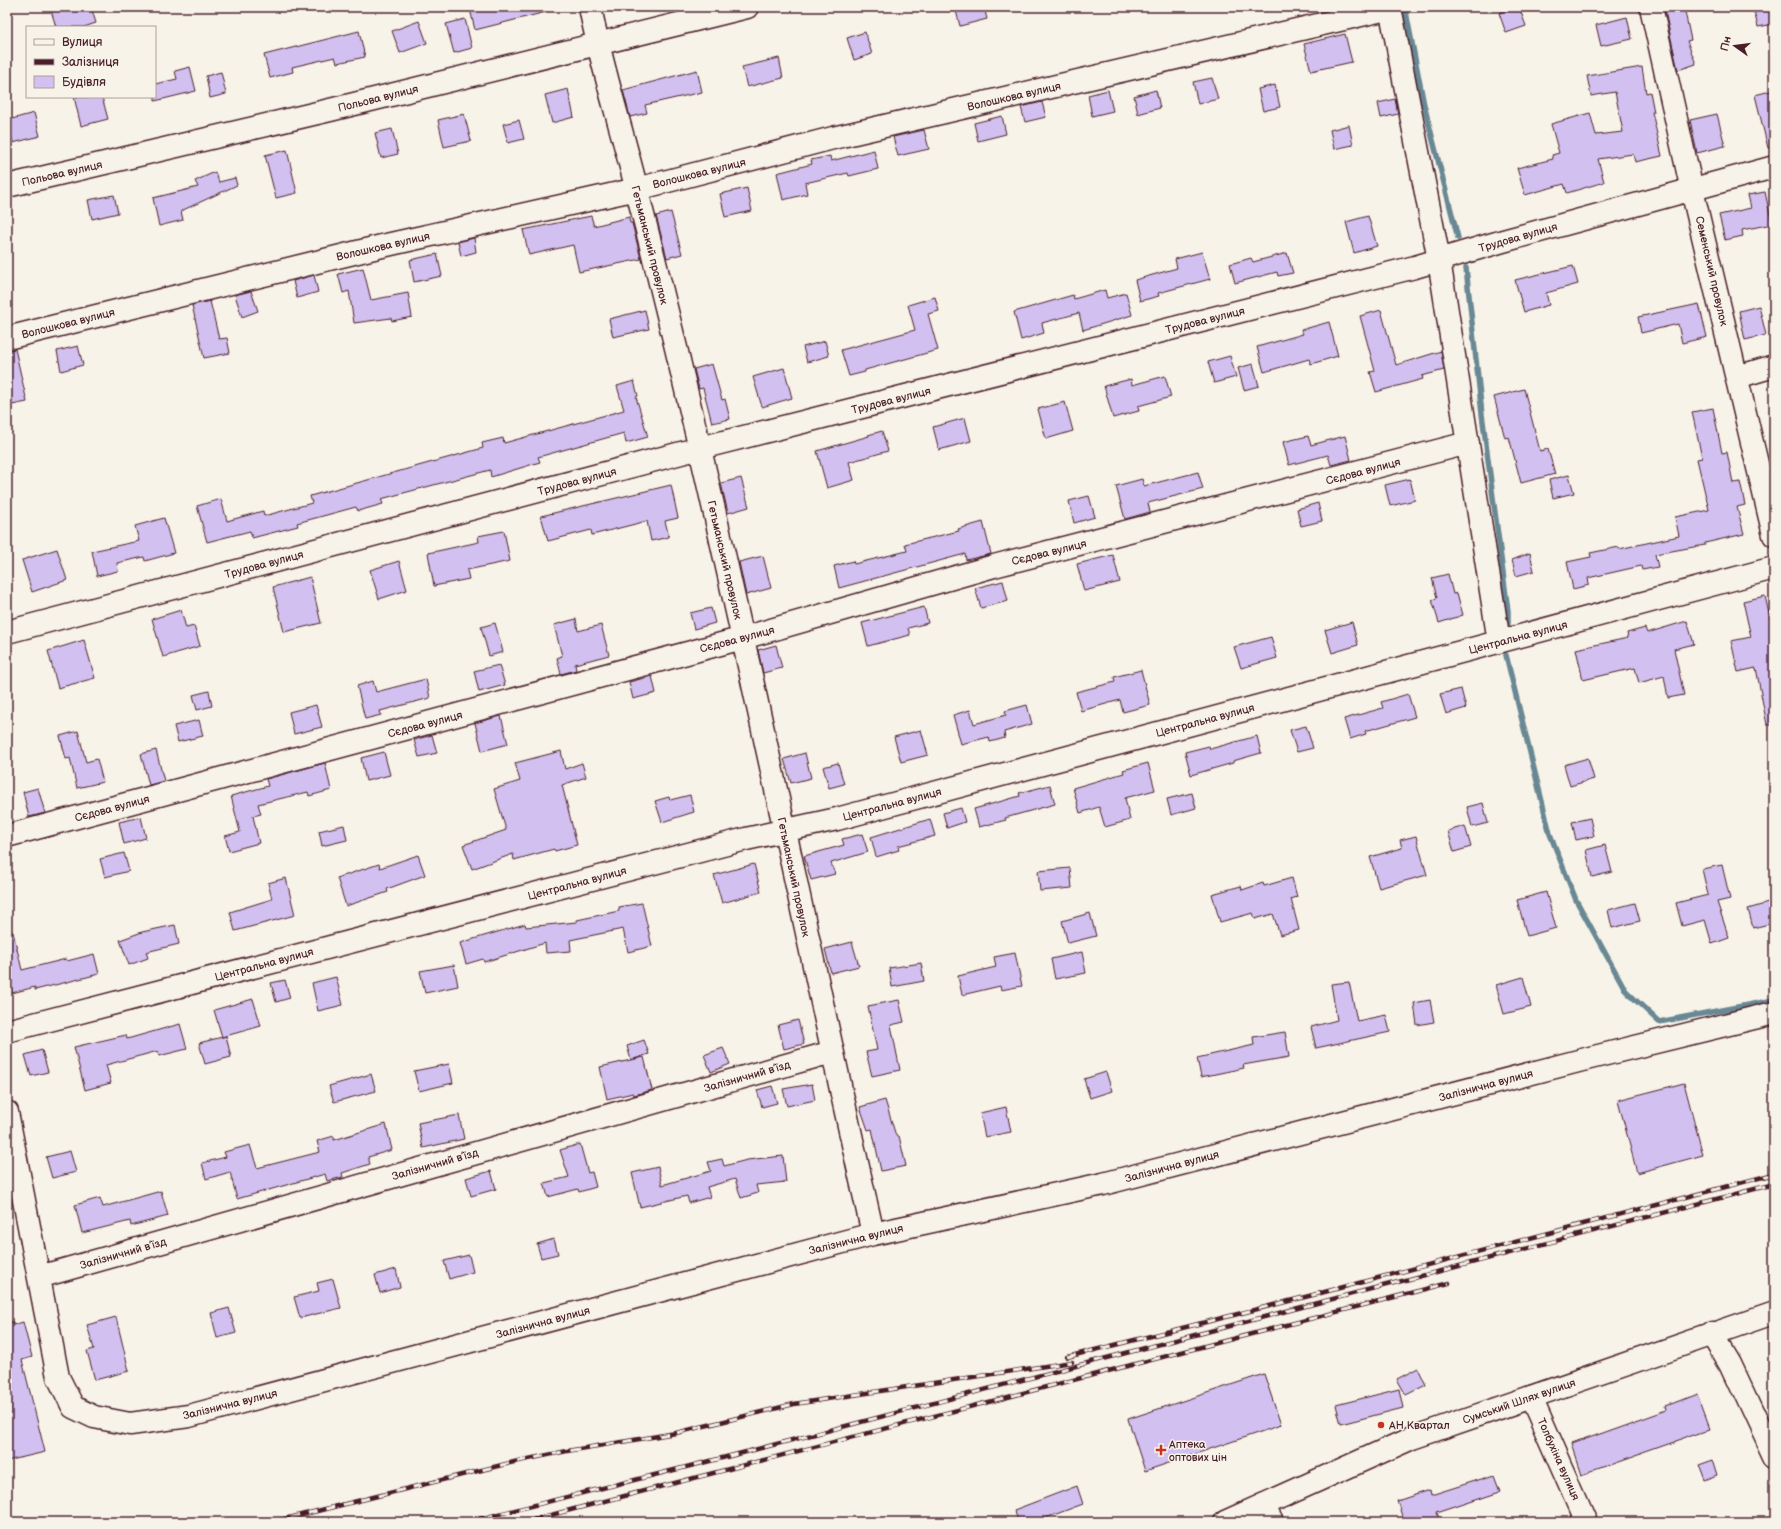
<svg xmlns="http://www.w3.org/2000/svg" width="1781" height="1529" viewBox="0 0 1781 1529" font-family="'Balsamiq Sans',sans-serif">
  <style>
    .lines { fill: none; stroke-linecap: round; stroke-linejoin: round }
    .stream { stroke: #698894; stroke-width: 5.5 }
    .building { fill: #d2c0f0; stroke: #4a1f2b }
    .street-casing { stroke: #4a1f2b; stroke-width: 25 }
    .secondary-casing { stroke: #4a1f2b; stroke-width: 25 }
    .street { stroke: #f7f3e8; stroke-width: 22 }
    .secondary { stroke: #f7f3e8; stroke-width: 22 }
    .rail-casing { stroke: #4a1f2b; stroke-width: 4.5 }
    .rail { stroke: #f7f3e8; stroke-width: 3; stroke-dasharray: 9; stroke-linecap: butt }
    .poi-dot { fill: #c8321e; stroke: #f7f3e8; stroke-width: 1.5 }
    .labels { text-anchor: middle; stroke-width: 3; stroke-linejoin: round; paint-order: stroke }
    .street-label { font-size: 11px; fill: #4a1f2b; stroke: #f7f3e8 }
    .poi-label { font-size: 11px; fill: #4a1f2b; stroke: #f7f3e8; text-anchor: start }
  </style>
  <rect width="100%" height="100%" fill="#f7f3e8"/>
  <filter id="ink" filterUnits="userSpaceOnUse"><feTurbulence type="fractalNoise" baseFrequency=".025" numOctaves="2"/><feDisplacementMap in="SourceGraphic" scale="8" xChannelSelector="R" yChannelSelector="G"/><feConvolveMatrix kernelMatrix="1 2 1 2 8 2 1 2 1" color-interpolation-filters="sRGB"/></filter>
  <g filter="url(#ink)">
    <g class="lines">
      <!-- stream -->
      <path class="stream" d="M1405,7L1424,105L1458,238
        M1466,268L1482,414L1508,611V624
        M1506,655L1550,834L1576,900L1626,991L1659,1022L1774,1000"/>
    </g>
    <!-- building -->
    <path class="building" d="M50,7H91L96,23L84,27H56Z
      M479,7H546V12L475,30L470,9Z
      M955,7H984L987,19L960,26Z
      M1516,7H1519L1526,26L1506,33L1499,13Z
      M1664,7H1684L1691,40L1687,41L1696,64L1678,70Z
      M1753,7H1774V24L1758,27Z
      M1627,17L1632,39L1601,46L1596,25Z
      M465,19L472,48L454,53L446,24Z
      M419,21L427,43L400,53L392,31Z
      M359,31L365,57L337,63L335,57L292,67L293,72L270,78L264,55Z
      M865,32L872,54L854,60L847,38Z
      M1345,34L1352,62L1311,71L1304,44Z
      M779,58L783,78L747,87L742,67Z
      M190,67L196,91L155,101V84L177,79L175,71Z
      M1642,67L1646,93L1650,92L1654,112H1652L1662,156L1635,162L1633,154L1598,159L1604,182L1567,193L1564,184L1525,195L1517,168L1553,159L1552,155L1559,153L1551,124L1590,113L1596,135L1623,132L1615,92L1591,96L1587,76Z
      M697,70L702,92L645,105L647,113L630,117L623,90Z
      M221,72L226,94L210,98L206,76Z
      M1212,78L1218,99L1198,104L1193,82Z
      M1275,85L1280,107L1263,111L1258,89Z
      M568,89L574,117L552,123L545,95Z
      M1108,90L1113,111L1092,116L1088,95Z
      M1156,90L1160,108L1138,114L1134,96Z
      M1774,90V148H1768L1755,95Z
      M74,97H102L108,119L81,126Z
      M1395,99L1398,114L1381,118L1378,103Z
      M1042,102L1046,117L1025,122L1021,107Z
      M34,113L40,136L13,143L8,120Z
      M464,114L471,141L444,147L438,120Z
      M1717,114L1725,146L1697,153L1690,120Z
      M1002,116L1006,134L978,141L974,123Z
      M519,120L524,139L508,143L503,124Z
      M1349,125L1353,145L1334,149L1330,130Z
      M392,129L398,154L381,158L375,133Z
      M924,130L929,149L898,156L893,137Z
      M287,150L297,193L276,198L265,155Z
      M874,150L878,169L849,176L848,173L805,183L807,194L783,200L777,173L812,164L811,160L830,156L831,161Z
      M215,172L219,182L235,178L237,185L181,211L183,220L159,226L153,198L198,187L195,181Z
      M747,188L752,211L725,217L720,194Z
      M1765,192L1772,224L1742,230L1743,236L1725,240L1719,215L1751,208L1748,195Z
      M114,195L118,213L92,219L88,200Z
      M671,212L682,254L667,258L656,216Z
      M591,216L594,226L629,217L630,223H632L641,259L579,272L573,245L529,255L523,230Z
      M1368,216L1377,246L1354,253L1346,222Z
      M474,238L476,252L461,256L458,242Z
      M1202,252L1210,279L1158,293L1159,296L1140,301L1135,280L1177,268L1175,259Z
      M1287,253L1293,273L1278,276L1277,272L1235,283L1230,264L1251,258L1253,262Z
      M437,254L442,276L414,282L410,260Z
      M1573,266L1578,284L1546,293L1549,305L1524,312L1515,280Z
      M363,268L371,300L408,293L412,317L392,321L391,318L354,323L349,291L343,293L338,274Z
      M314,275L318,292L297,298L293,281Z
      M1105,290L1107,298L1126,293L1132,315L1083,330L1079,313L1042,323L1044,333L1021,340L1014,312L1073,295L1074,299Z
      M251,291L258,311L242,317L235,295Z
      M935,297L939,311L928,314L938,350L865,370V372L849,376L841,350L915,330L908,305Z
      M210,301L219,339L227,338L230,353L204,358L192,305Z
      M1699,304L1707,337L1682,343L1678,324L1641,333L1638,317Z
      M1759,306L1766,335L1745,340L1739,311Z
      M645,310L649,329L613,337L609,319Z
      M1381,310L1396,365L1441,351L1444,370L1422,376L1423,379L1376,392L1370,372L1375,371L1360,316Z
      M1329,322L1338,356L1311,364L1309,359L1264,372L1257,347L1303,334L1301,330Z
      M825,341L829,356L807,362L803,347Z
      M78,346L83,365L61,371L57,351Z
      M15,349L27,402L7,406V350Z
      M1230,356L1236,377L1214,383L1208,362Z
      M712,364L722,400L725,399L730,419L712,423L703,388L699,389L694,369Z
      M1253,364L1259,386L1244,390L1238,368Z
      M784,368L792,398L762,407L753,377Z
      M1165,376L1171,397L1138,406L1139,411L1113,418L1104,386L1131,379L1132,385Z
      M634,381L638,396L636,397L648,437L626,443L624,433L538,457L540,462L491,477L490,470L381,499L383,504L358,511L356,507L297,523L298,526L252,538L250,531L207,542L197,506L221,499L227,521L263,511L264,516L312,503L310,496L483,448L482,443L503,438L504,443L624,410L617,386Z
      M1524,389L1540,451L1548,449L1555,474L1521,483L1509,437L1505,438L1494,397Z
      M1065,402L1073,431L1046,439L1038,409Z
      M1713,408L1722,453L1727,452L1733,483L1740,482L1745,505L1737,507L1744,534L1705,543V545L1655,554L1658,567L1642,570L1641,566L1588,578L1589,585L1573,589L1567,562L1591,557L1590,553L1619,547V549L1679,536L1675,517L1709,510L1697,459L1702,458L1692,412Z
      M965,418L971,441L939,450L933,427Z
      M882,431L888,451L849,462L854,480L827,488L817,451L869,436L868,435Z
      M1308,436L1311,445L1345,436L1351,460L1331,465L1328,455L1289,465L1283,442Z
      M1198,472L1203,489L1148,503L1150,512L1125,519L1116,486L1142,479L1144,486Z
      M1569,475L1574,493L1553,498L1549,480Z
      M741,478L749,507L728,513L721,483Z
      M1410,479L1415,500L1390,506L1385,485Z
      M671,485L678,518L665,521L669,537L651,541L647,521L592,535L591,530L548,541L541,516Z
      M1089,496L1095,517L1074,523L1069,501Z
      M1318,503L1322,521L1301,526L1297,509Z
      M164,518L174,553L145,561L144,557L117,563L118,571L97,576L92,551L139,541L135,526Z
      M983,522L991,554L966,560L965,554L839,588L834,566L853,561L854,564L907,551L905,544L959,531L958,529Z
      M504,531L510,561L467,570L469,579L434,586L428,553L479,542L478,536Z
      M57,549L67,580L32,592L22,560Z
      M1530,553L1534,571L1516,576L1512,560Z
      M1113,555L1120,582L1084,591L1077,564Z
      M763,556L771,588L746,595L739,562Z
      M399,561L407,590L379,599L370,570Z
      M1448,574L1453,594L1457,593L1463,615L1439,623L1432,600L1437,598L1432,578Z
      M310,577L321,623L284,632L273,587Z
      M1003,581L1008,601L981,608L975,588Z
      M1765,596L1774,636V725H1767L1756,668L1738,672L1731,641L1751,637L1743,601Z
      M924,607L928,623L908,628L910,635L868,646L862,623Z
      M711,608L715,623L694,629L690,613Z
      M181,610L186,628L194,626L200,646L163,657L152,619Z
      M576,619L578,631L601,625L609,655L575,664L576,670L561,674L557,658L562,656L554,625Z
      M1687,621L1694,644L1674,649L1684,695L1668,698L1664,676L1639,683L1635,668L1583,680L1576,649L1628,638L1627,633L1645,628L1647,633Z
      M1352,622L1358,645L1332,653L1325,630Z
      M495,623L503,652L489,656L481,627Z
      M1271,637L1277,658L1241,668L1234,647Z
      M84,640L95,678L58,688L48,651Z
      M776,645L782,668L763,673L758,650Z
      M499,665L505,685L479,692L474,671Z
      M1141,670L1150,705L1123,712L1120,700L1081,711L1076,692L1115,682L1114,677Z
      M652,676L656,693L633,699L629,682Z
      M426,679L430,698L380,711L381,715L365,719L357,686L373,681L376,692Z
      M1461,689L1466,708L1446,714L1440,694Z
      M209,691L212,706L197,710L193,695Z
      M1408,694L1415,717L1365,731L1366,734L1350,739L1344,719L1383,708L1381,702Z
      M316,705L322,727L294,734L289,712Z
      M1027,705L1032,724L1004,732L1005,738L990,742L989,737L961,744L953,715L970,710L974,724L1006,715L1005,711Z
      M501,716L508,744L482,751L475,723Z
      M199,720L203,736L178,742L174,726Z
      M1306,726L1313,748L1297,752L1290,730Z
      M921,730L928,755L901,762L894,737Z
      M78,731L86,762L97,759L103,782L77,788L70,758L66,759L60,736Z
      M432,735L437,753L419,757L414,740Z
      M1257,736L1261,753L1233,761V763L1191,775L1185,752L1209,746L1210,749Z
      M156,750L164,781L149,785L141,754Z
      M561,751L565,769L582,763L586,777L562,785L577,845L555,851L554,849L514,860L513,854L472,869L463,845L506,830L494,789L520,781L515,763Z
      M384,752L390,775L366,781L361,758Z
      M805,753L811,778L791,783L784,759Z
      M1588,758L1594,779L1570,786L1564,765Z
      M325,763L331,790L309,796L308,792L258,804L261,814L253,816L259,843L229,851L225,836L240,832L231,796L268,786L266,779Z
      M838,763L844,784L829,788L823,767Z
      M1148,763L1155,790L1125,798L1130,820L1105,827L1099,807L1080,813L1073,788L1124,773L1123,770Z
      M1050,785L1055,804L1005,818L1006,820L979,827L974,809L1020,796L1019,793Z
      M38,788L45,813L29,817L23,792Z
      M1192,793L1196,808L1171,815L1167,799Z
      M690,795L694,812L662,822L655,801L669,797L670,800Z
      M1483,803L1488,823L1472,827L1467,807Z
      M961,808L965,822L947,828L943,813Z
      M141,817L146,838L124,844L119,822Z
      M1590,818L1594,836L1576,840L1572,822Z
      M930,819L935,836L898,846L899,850L876,857L871,837Z
      M344,825L347,840L322,846L319,831Z
      M1465,826L1471,847L1454,852L1448,831Z
      M862,834L868,852L831,863L835,874L811,880L804,856L844,845L842,839Z
      M1416,836L1427,875L1379,888L1370,857L1402,848L1400,840Z
      M1605,845L1612,872L1592,877L1586,850Z
      M124,853L129,871L105,877L100,859Z
      M418,855L425,875L387,889L388,892L346,906L337,878L379,864L380,868Z
      M754,864L761,892L722,903L714,875Z
      M1722,865L1730,899L1717,902L1729,938L1712,944L1705,920L1682,926L1676,903L1708,895L1702,869Z
      M1070,868L1072,888L1040,891L1038,871Z
      M286,878L295,915L235,931L230,912L272,899L268,883Z
      M1292,878L1297,897L1291,899L1299,930L1280,935L1273,914L1255,919L1253,913L1220,922L1212,894L1241,886L1242,890L1263,883L1264,886Z
      M1546,892L1556,928L1527,936L1517,900Z
      M642,903L652,946L628,952L623,929L570,940L571,951L546,953L545,943L484,962L483,959L466,964L460,943L525,924L526,927L577,922V920L619,911V907Z
      M1635,903L1640,921L1612,928L1608,910Z
      M1768,903L1773,923L1753,928L1748,909Z
      M1090,913L1096,936L1068,943L1062,921Z
      M175,925L179,944L146,952L148,958L129,965L120,940L142,932Z
      M13,932L22,970L66,959L67,961L94,954L99,974L35,990V987L12,993L7,973V933Z
      M852,942L859,966L831,973L825,949Z
      M1082,952L1086,973L1055,979L1051,959Z
      M1015,953L1022,986L1001,990L1000,986L962,995L958,976L996,967L994,957Z
      M921,963L924,981L892,987L889,968Z
      M454,965L458,986L425,993L420,971Z
      M336,977L343,1005L318,1011L312,983Z
      M1523,977L1531,1007L1504,1014L1496,985Z
      M285,980L290,998L276,1002L271,983Z
      M1349,982L1357,1021L1386,1015L1390,1032L1316,1048L1311,1027L1337,1020L1331,984Z
      M253,999L261,1026L222,1037L214,1010Z
      M899,1000L904,1022L891,1025L900,1070L872,1076L866,1052L877,1050L868,1006Z
      M1430,1000L1434,1022L1417,1025L1414,1003Z
      M798,1020L804,1044L784,1049L778,1025Z
      M180,1024L187,1049L159,1056L158,1051L106,1065L111,1083L85,1090L74,1047L126,1035L127,1039Z
      M1285,1032L1289,1057L1243,1065L1244,1068L1201,1077L1197,1058L1254,1045L1253,1037Z
      M226,1036L231,1057L205,1064L199,1043Z
      M644,1040L649,1054L631,1060L627,1046Z
      M723,1048L730,1064L711,1072L704,1055Z
      M42,1050L48,1072L31,1076L25,1055Z
      M644,1057L652,1090L634,1095L633,1093L607,1099L600,1067Z
      M449,1064L453,1083L419,1091L414,1071Z
      M1106,1072L1112,1091L1090,1098L1084,1079Z
      M371,1074L376,1091L334,1102L329,1086Z
      M1684,1083L1703,1155L1637,1173L1618,1100Z
      M812,1084L815,1100L787,1106L783,1089Z
      M772,1086L777,1103L762,1107L757,1090Z
      M885,1100L896,1136H899L906,1166L881,1171L872,1129L868,1130L860,1107Z
      M1006,1107L1011,1132L985,1137L980,1113Z
      M459,1115L464,1139L423,1148L418,1123Z
      M386,1124L392,1150L368,1157L370,1164L342,1173L343,1177L327,1181L325,1174L237,1199L230,1172L206,1179L202,1163L226,1157L224,1152L250,1145L257,1168L320,1152L317,1141L334,1136V1140Z
      M580,1144L588,1173L592,1172L596,1187L579,1192L578,1189L548,1197L544,1183L569,1177L560,1150Z
      M70,1151L76,1172L52,1178L46,1157Z
      M783,1156L786,1182L756,1185L758,1193L741,1198L735,1179L707,1187L710,1197L689,1203L687,1196L640,1207L632,1173L658,1167L662,1185L711,1171L708,1162L722,1159L724,1166L747,1160Z
      M491,1171L496,1189L471,1196L466,1178Z
      M161,1191L168,1216L131,1226L130,1221L82,1233L75,1205L100,1198L103,1207Z
      M554,1239L558,1254L541,1258L537,1244Z
      M469,1255L473,1272L449,1279L444,1261Z
      M396,1269L400,1287L380,1293L375,1275Z
      M333,1279L341,1308L300,1318L294,1297L319,1291L317,1283Z
      M229,1308L236,1333L217,1338L211,1313Z
      M116,1317L129,1371L95,1380L87,1351L94,1349L87,1325Z
      M7,1322H13V1325L23,1322L32,1357L22,1360L45,1452L7,1461Z
      M1418,1368L1426,1385L1406,1395L1397,1379Z
      M1264,1374L1281,1425L1145,1471L1128,1419Z
      M1399,1389L1403,1408L1341,1424L1336,1405Z
      M1697,1394L1710,1429L1582,1474L1572,1444L1667,1410L1666,1406Z
      M1713,1459L1718,1475L1705,1480L1699,1464Z
      M1494,1475L1500,1491L1437,1512L1440,1522H1404L1397,1501L1430,1490L1431,1495Z
      M1077,1486L1083,1504L1035,1522H1019L1014,1510Z"/>
    <g class="lines">
      <!-- street casing -->
      <g class="street-casing">
        <path id="street" d="M590,7C602,69 622,129 637,191C659,277 680,363 700,449C761,710 814,973 873,1234
          M1390,7L1439,260L1499,642
          M1651,7L1692,190L1774,535
          M7,186L330,110L747,7
          M7,338L382,246L637,189L833,138L1391,8
          M1737,377L1774,366
          M7,632L700,448L1415,267L1503,241L1774,167
          M7,836L743,638L994,566L1468,443
          M7,1031L746,839L837,819L1774,568
          M7,1112L58,1377L73,1407L94,1417L130,1424L189,1416L873,1234L1103,1184L1590,1058L1774,1013
          M39,1277L832,1052
          M1712,1333L1730,1363L1774,1457
          M1531,1397L1586,1522
          M1263,1505L1272,1522"/>
      </g>
      <!-- secondary casing -->
      <g class="secondary-casing">
        <path id="secondary" d="M1225,1522L1412,1438L1774,1313"/>
      </g>
      <!-- street -->
      <use href="#street" class="street"/>
      <!-- secondary -->
      <use href="#secondary" class="secondary"/>
      <!-- rail casing -->
      <g class="rail-casing">
        <path id="rail" d="M1067,1357L1313,1295L1774,1174
          M273,1522L514,1462L567,1451L676,1433L794,1404L1072,1362
          M467,1522L746,1452L1774,1184
          M524,1522L1449,1283"/>
      </g>
      <!-- rail -->
      <use href="#rail" class="rail"/>
    </g>
  </g>
  <!-- markers -->
  <g class="poi-dot">
    <circle cx="1381" cy="1425" r="4"/>
    <path d="M1159 1444h4v4h4v4h-4v4h-4v-4h-4v-4h4z"/>
  </g>
  <g class="labels">
    <!-- street labels -->
    <g class="street-label">
      <text transform="translate(1014 96) rotate(-13)" y="4">Волошкова вулиця</text>
      <text transform="translate(378 98) rotate(-14)" y="4">Польова вулиця</text>
      <text transform="translate(62 173) rotate(-13)" y="4">Польова вулиця</text>
      <text transform="translate(699 173) rotate(-14)" y="4">Волошкова вулиця</text>
      <text transform="translate(1518 237) rotate(-16)" y="4">Трудова вулиця</text>
      <text transform="translate(650 245) rotate(76)" y="4">Гетьманський провулок</text>
      <text transform="translate(383 246) rotate(-13)" y="4">Волошкова вулиця</text>
      <text transform="translate(1712 271) rotate(77)" y="4">Семенський провулок</text>
      <text transform="translate(1205 320) rotate(-14)" y="4">Трудова вулиця</text>
      <text transform="translate(68 323) rotate(-14)" y="4">Волошкова вулиця</text>
      <text transform="translate(891 400) rotate(-14)" y="4">Трудова вулиця</text>
      <text transform="translate(1363 471) rotate(-15)" y="4">Сєдова вулиця</text>
      <text transform="translate(577 481) rotate(-15)" y="4">Трудова вулиця</text>
      <text transform="translate(1049 552) rotate(-14)" y="4">Сєдова вулиця</text>
      <text transform="translate(725 560) rotate(77)" y="4">Гетьманський провулок</text>
      <text transform="translate(264 564) rotate(-15)" y="4">Трудова вулиця</text>
      <text transform="translate(1518 637) rotate(-15)" y="4">Центральна вулиця</text>
      <text transform="translate(737 639) rotate(-15)" y="4">Сєдова вулиця</text>
      <text transform="translate(1205 720) rotate(-15)" y="4">Центральна вулиця</text>
      <text transform="translate(425 724) rotate(-15)" y="4">Сєдова вулиця</text>
      <text transform="translate(892 804) rotate(-15)" y="4">Центральна вулиця</text>
      <text transform="translate(112 808) rotate(-15)" y="4">Сєдова вулиця</text>
      <text transform="translate(794 877) rotate(78)" y="4">Гетьманський провулок</text>
      <text transform="translate(577 883) rotate(-15)" y="4">Центральна вулиця</text>
      <text transform="translate(264 964) rotate(-15)" y="4">Центральна вулиця</text>
      <text transform="translate(747 1076) rotate(-16)" y="4">Залізничний в’їзд</text>
      <text transform="translate(1486 1085) rotate(-15)" y="4">Залізнична вулиця</text>
      <text transform="translate(435 1164) rotate(-16)" y="4">Залізничний в’їзд</text>
      <text transform="translate(1172 1166) rotate(-15)" y="4">Залізнична вулиця</text>
      <text transform="translate(856 1239) rotate(-14)" y="4">Залізнична вулиця</text>
      <text transform="translate(123 1253) rotate(-16)" y="4">Залізничний в’їзд</text>
      <text transform="translate(543 1322) rotate(-15)" y="4">Залізнична вулиця</text>
      <text transform="translate(1519 1401) rotate(-19)" y="4">Сумський Шлях вулиця</text>
      <text transform="translate(230 1404) rotate(-14)" y="4">Залізнична вулиця</text>
      <text transform="translate(1559 1459) rotate(66)" y="4">Толбухіна вулиця</text>
    </g>
    <!-- poi labels -->
    <g class="poi-label">
      <text x="1389" y="1429">АН Квартал</text>
      <text x="1169" y="1448">Аптека<tspan x="1169" dy="13">оптових цін</tspan></text>
    </g>
  </g>
  <!-- margin -->
  <rect width="1781" height="1529" fill="none" stroke="#f7f3e8" stroke-width="24"/>
  <rect x="12" y="12" width="1757" height="1505" fill="none" stroke="#4a1f2b" stroke-width="1.5" filter="url(#ink)"/>
  <!-- legend -->
  <rect x="26" y="26" width="130" height="72" fill="#f7f3e8" stroke="#b29e9c"/>
  <rect x="34" y="39" width="20" height="6" fill="#f7f3e8" stroke="#b29e9c"/>
  <text x="62" y="46" font-size="12" fill="#4a1f2b">Вулиця</text>
  <rect x="34" y="59" width="20" height="6" fill="#4a1f2b" stroke="#b29e9c"/>
  <text x="62" y="66" font-size="12" fill="#4a1f2b">Залізниця</text>
  <rect x="34" y="76" width="20" height="12" fill="#d2c0f0" stroke="#b29e9c"/>
  <text x="62" y="86" font-size="12" fill="#4a1f2b">Будівля</text>
  <!-- north arrow -->
  <g transform="translate(1735 46) rotate(284)" stroke="#f7f3e8" stroke-width="3" paint-order="stroke">
  <path d="M0-3L7 15L0 10L-7 15Z" fill="#4a1f2b"/>
  <text y="-6" font-size="11" font-weight="bold" text-anchor="middle" fill="#4a1f2b">Пн</text>
  </g>
</svg>
